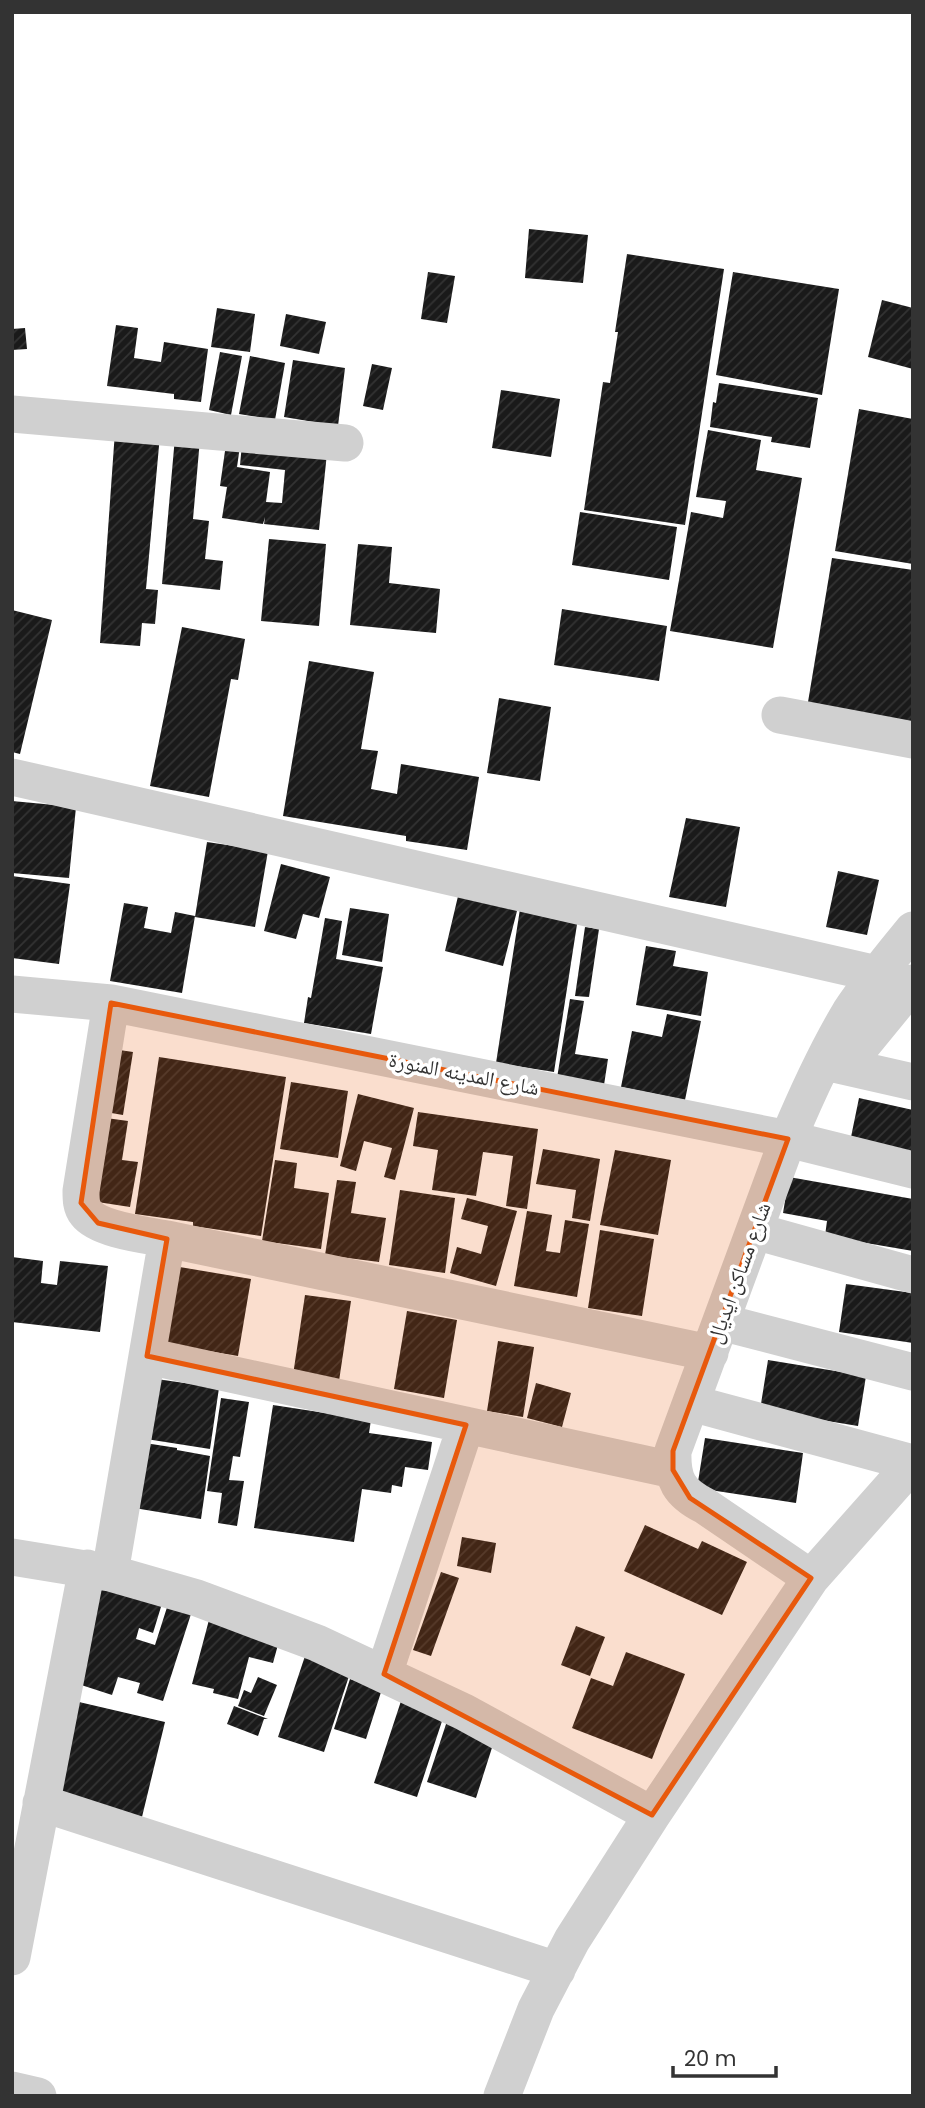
<svg xmlns="http://www.w3.org/2000/svg" width="925" height="2108" viewBox="0 0 925 2108" font-family="Poppins,'Noto Naskh Arabic',sans-serif">
  <style>
    .building { fill: url(#building-hatch) }
    .lines { fill: none; stroke-linecap: round; stroke-linejoin: round }
    .street { stroke: #d0d0d0; stroke-width: 37 }
    .marked { fill: #e8590c; fill-opacity: 0.2; stroke: #e8590c; stroke-width: 5; stroke-linejoin: round }
    .labels { text-anchor: middle; stroke-width: 7; stroke-linejoin: round; paint-order: stroke }
    .street-label { font-size: 21px; fill: #333; stroke: #fff }
  </style>
  <defs>
    <pattern id="building-hatch" width="6" height="6" patternUnits="userSpaceOnUse" patternTransform="scale(1.75)"><rect width="6" height="6" fill="#1a1a1a"/><path d="M-1 1l2-2M0 6l6-6M5 7l2-2" fill="none" stroke="#333"/></pattern>
  </defs>
  <rect width="100%" height="100%" fill="#fff"/>
  <!-- building -->
  <path class="building" d="M529,229L588,235L583,283L525,278Z
    M627,254L724,269L685,525L584,510L603,382L610,383L618,332H615Z
    M428,272L455,276L447,323L421,319Z
    M733,272L839,289L822,395L716,375Z
    M882,300L913,308V369L868,357Z
    M217,308L255,314L250,352L211,347Z
    M286,314L326,322L319,354L280,346Z
    M116,325L138,328L134,358L161,362L164,342L208,349L201,402L174,399V394L107,386Z
    M25,328L27,349L12,350V329Z
    M220,352L242,356L231,415L209,410Z
    M250,356L285,363L275,420L239,414Z
    M293,360L345,368L338,426L284,417Z
    M372,364L392,368L383,410L363,406Z
    M719,383L818,398L810,448L771,442L772,437L710,427L713,402L716,403Z
    M501,390L560,399L551,457L492,448Z
    M859,409L913,419V564L835,551Z
    M708,430L761,440L756,470L802,478L773,648L670,631L691,512L723,518L726,501L696,497Z
    M115,431L160,435L146,589L158,590L155,624L142,623L140,646L100,643Z
    M175,437L200,439L193,519L209,521L205,559L223,561L220,590L162,584Z
    M226,444L240,446L237,467L270,472L266,502L282,503L285,470L240,465L242,444L327,453L319,530L264,524L265,517L263,524L222,518L227,487L220,486Z
    M580,512L677,527L669,580L572,565Z
    M269,539L326,544L319,626L261,621Z
    M358,544L392,547L389,583L440,589L436,633L350,625Z
    M832,558L913,570V731L806,714Z
    M562,609L667,626L659,681L554,665Z
    M12,610L52,620L20,754L12,752Z
    M182,627L245,639L238,680L231,679L209,797L150,786Z
    M309,661L374,672L361,749L378,751L371,789L397,794L401,764L479,777L467,850L406,841V836L283,816Z
    M499,698L551,707L540,781L487,773Z
    M12,801L76,807L69,878L12,873Z
    M686,818L740,827L726,907L669,897Z
    M207,842L268,851L255,927L195,917Z
    M281,864L330,877L319,918L303,914L296,939L264,931Z
    M838,871L879,880L867,935L826,927Z
    M12,876L70,884L59,964L12,958Z
    M459,892L518,907L503,966L445,951Z
    M124,903L148,907L144,928L171,933L175,912L195,916L182,993L110,981Z
    M350,908L389,914L382,962L342,955Z
    M520,909L578,918L554,1072L496,1063Z
    M325,918L342,921L336,959L383,967L371,1034L304,1023L308,997L311,998Z
    M585,927L599,929L589,997L575,996Z
    M646,946L676,951L673,966L708,972L701,1016L636,1005Z
    M570,999L584,1001L575,1054L608,1059L604,1085L557,1078Z
    M667,1014L701,1021L685,1100L621,1087L632,1031L662,1037Z
    M92,1046L133,1052L123,1115L82,1108Z
    M159,1057L286,1077L261,1236L193,1226V1222L135,1214Z
    M291,1082L348,1091L338,1158L280,1149Z
    M358,1094L414,1108L395,1180L384,1177L392,1148L364,1141L356,1171L340,1166Z
    M859,1098L913,1110V1161L851,1137Z
    M418,1112L538,1129L527,1209L506,1206L513,1156L483,1152L476,1196L432,1190L438,1150L413,1146Z
    M77,1114L128,1121L122,1160L138,1162L130,1207L65,1197Z
    M543,1149L600,1159L590,1221L572,1218L576,1190L536,1184Z
    M615,1150L671,1160L658,1235L600,1225Z
    M275,1160L297,1163L294,1188L329,1193L321,1249L262,1241Z
    M789,1177L913,1199V1251L825,1236L827,1221L783,1213Z
    M337,1180L356,1182L351,1213L386,1218L379,1262L325,1255Z
    M400,1190L455,1198L445,1273L389,1265Z
    M467,1198L517,1211L496,1286L450,1273L457,1247L481,1254L488,1226L461,1219Z
    M527,1211L552,1215L546,1251L560,1253L565,1220L589,1224L577,1297L514,1286Z
    M600,1230L654,1239L642,1316L588,1308Z
    M12,1257L43,1261L41,1283L57,1285L60,1261L108,1266L100,1332L12,1322Z
    M150,1262L251,1279L238,1356L137,1339Z
    M846,1284L913,1293V1343L839,1332Z
    M305,1295L351,1301L339,1381L293,1375Z
    M407,1311L457,1320L444,1398L394,1389Z
    M498,1341L534,1347L523,1417L487,1411Z
    M768,1360L866,1376L858,1426L760,1410Z
    M136,1376L219,1388L210,1449L127,1436Z
    M536,1383L571,1393L562,1427L527,1418Z
    M221,1398L249,1402L240,1457L233,1456L229,1480L244,1481L237,1526L218,1523L222,1493L207,1491Z
    M273,1405L371,1420L369,1433L432,1442L428,1470L405,1467L402,1487L392,1485L391,1493L362,1489L354,1542L254,1528Z
    M705,1438L803,1453L796,1503L697,1488Z
    M126,1440L177,1448V1450L210,1456L201,1519L116,1505Z
    M645,1525L698,1549L702,1541L747,1562L722,1615L624,1571Z
    M462,1537L496,1543L491,1573L457,1566Z
    M441,1572L459,1578L431,1656L413,1650Z
    M105,1578L164,1597L153,1633L139,1628L136,1639L155,1645L176,1579L200,1586L163,1701L137,1693L140,1683L118,1677L112,1695L72,1682Z
    M214,1601L285,1619L273,1663L249,1657L238,1699L213,1693L214,1689L192,1684Z
    M576,1626L605,1637L590,1676L561,1665Z
    M626,1652L685,1674L652,1759L572,1728L591,1678L613,1686Z
    M306,1653L352,1667L324,1752L278,1737Z
    M258,1677L277,1685L264,1716L238,1706L244,1690L251,1693Z
    M350,1679L382,1689L366,1739L334,1729Z
    M403,1695L446,1709L417,1797L374,1783Z
    M79,1702L165,1722L142,1817L56,1796Z
    M234,1706L268,1719H264L258,1736L227,1724Z
    M449,1715L497,1732L476,1798L427,1782Z"/>
  <g class="lines">
    <!-- street -->
    <path class="street" d="M12,414L345,443
      M780,715L913,740
      M12,777L877,974
      M12,994L111,1003L788,1139L913,1170
      M111,1003L81,1191C81,1199 81,1207 86,1213C99,1230 146,1235 167,1239L710,1353
      M825,1062L913,1082
      M845,1066L913,983
      M755,1231L913,1275
      M721,1322L913,1372
      M147,1356L673,1470
      M12,1557L110,1573L197,1598L317,1643L464,1712L652,1815
      M110,1573L167,1239
      M811,1578L705,1506C679,1493 672,1480 673,1451L788,1139C806,1096 826,1052 850,1012C869,983 891,957 913,930
      M384,1674L466,1425
      M41,1803L557,1970
      M12,1957L87,1568
      M12,2090L38,2096
      M502,2096L536,2009L572,1940L652,1815L811,1578L913,1463L691,1403"/>
  </g>
  <!-- marked area -->
  <path class="marked" d="M111,1003L788,1139L673,1451V1470L690,1498L811,1578L652,1815L384,1674L466,1425L147,1356L167,1239L98,1223L81,1203Z"/>
  <g class="labels">
    <!-- street labels -->
    <g class="street-label">
      <text transform="translate(464 1074) rotate(11)" y="7">شارع المدينه المنورة</text>
      <text transform="translate(739 1273) rotate(-70)" y="7">شارع مساكن ايديال</text>
    </g>
  </g>
  <!-- border -->
  <rect width="925" height="2108" fill="none" stroke="#333333" stroke-width="28"/>
  <!-- scale -->
  <path d="M673 2066v10h103v-10" fill="none" stroke="#333333" stroke-width="3.5"/>
  <text x="684" y="2066" font-size="21" fill="#333333" stroke="#ffffff" stroke-width="5" paint-order="stroke">20 m</text>
</svg>
